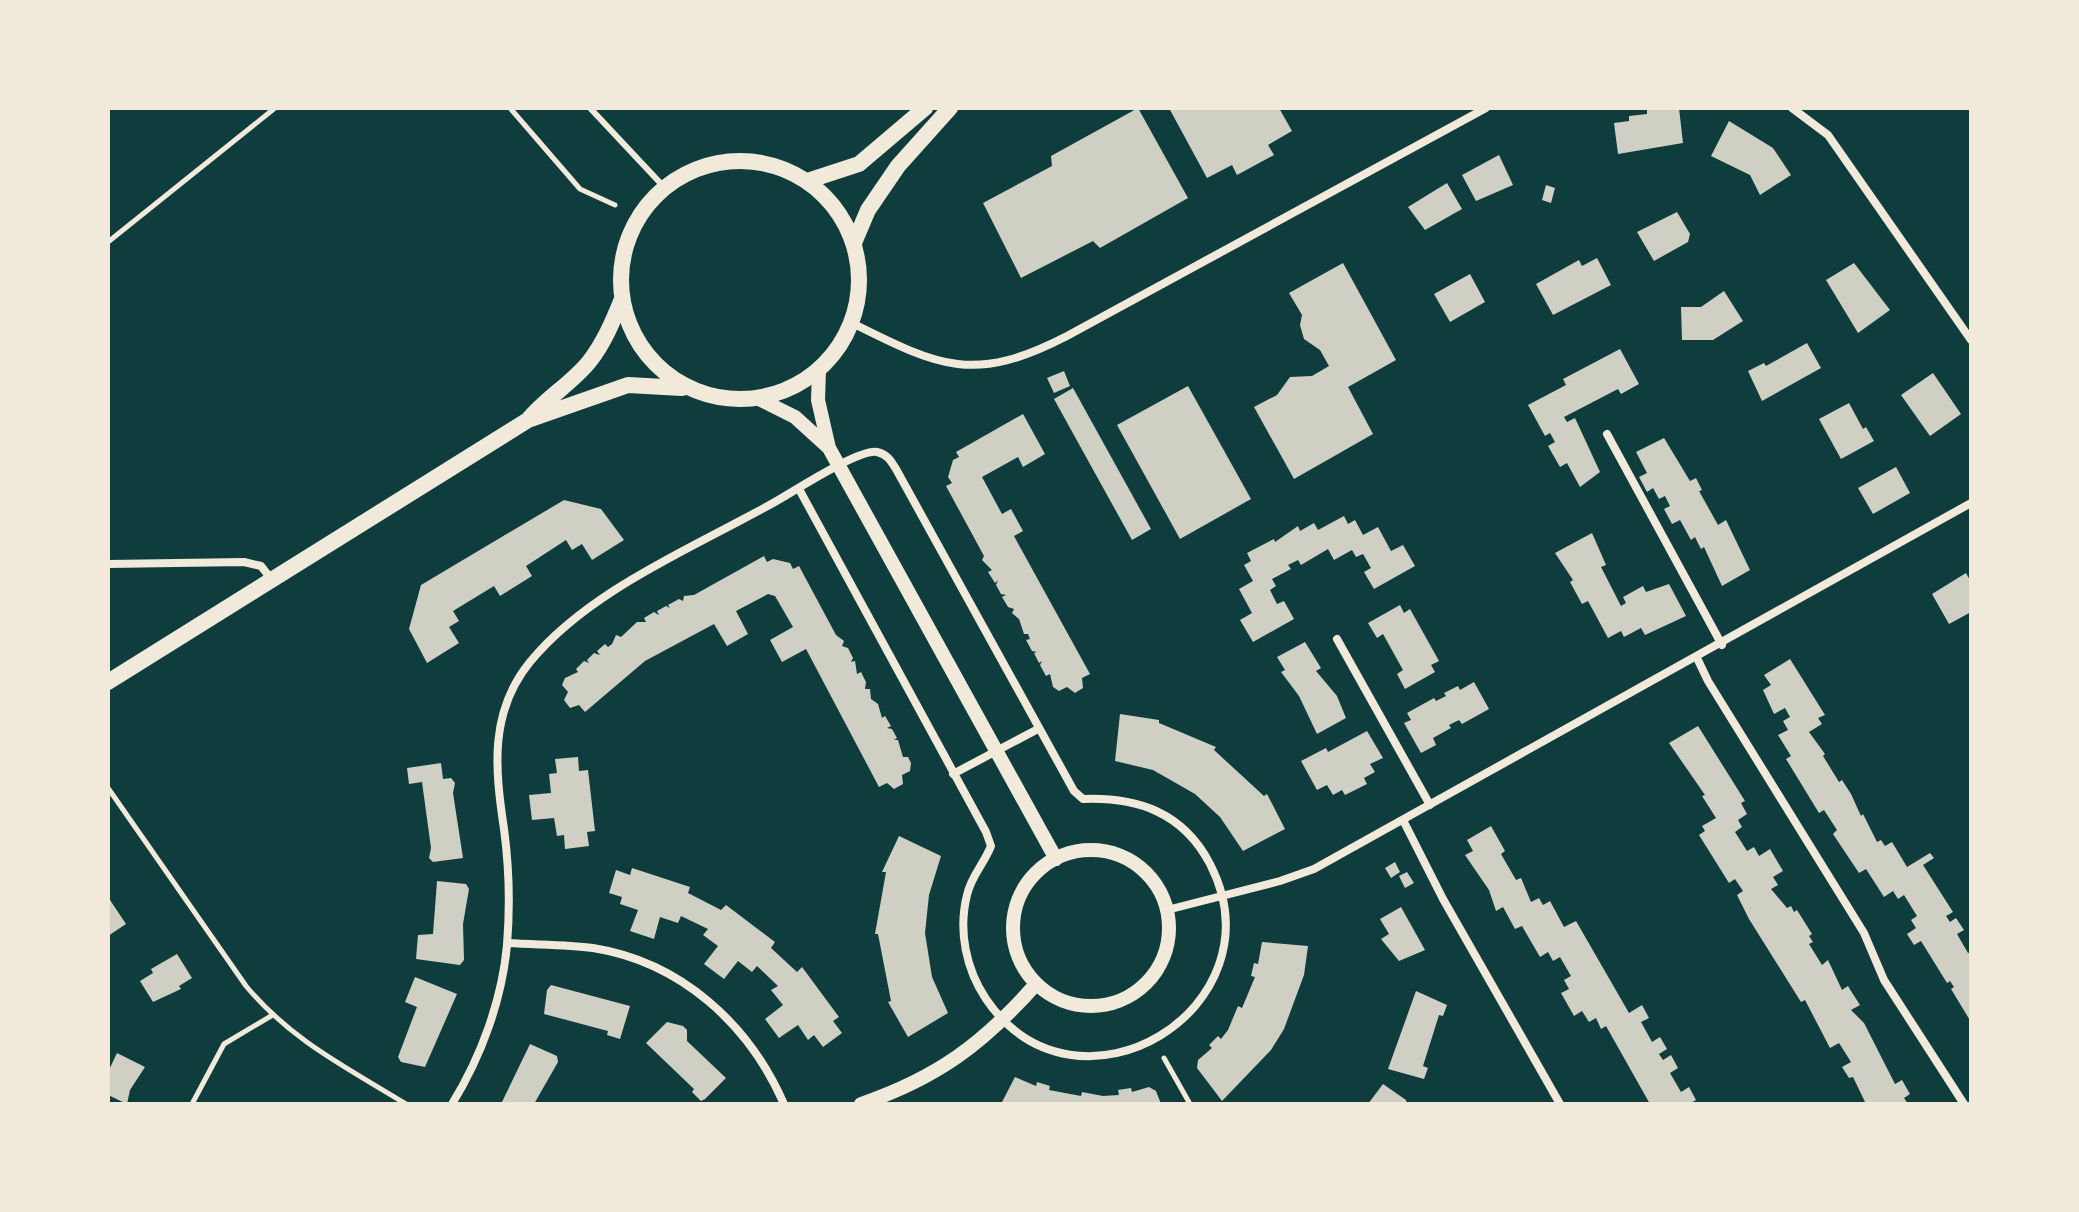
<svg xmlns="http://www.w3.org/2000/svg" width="2079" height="1212" viewBox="0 0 2079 1212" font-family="Figtree,sans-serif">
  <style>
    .building { fill: #cfcfc3 }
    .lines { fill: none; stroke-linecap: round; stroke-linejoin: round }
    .path { stroke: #f1e9da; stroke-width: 5 }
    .service { stroke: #f1e9da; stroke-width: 6 }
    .minor { stroke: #f1e9da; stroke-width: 8 }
    .tertiary { stroke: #f1e9da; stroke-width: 14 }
    .secondary { stroke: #f1e9da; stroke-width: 16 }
  </style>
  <rect width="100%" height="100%" fill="#0f3d3e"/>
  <!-- building -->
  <path class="building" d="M1138,108L1188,198L1100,248L1093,241L1021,278L983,203L1052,166L1051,156Z
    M1169,108H1279L1292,131L1268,145L1274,155L1237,175L1232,165L1207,178Z
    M1679,108L1683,143L1618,154L1614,123L1629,121V116L1647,114V110Z
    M1729,121L1773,148L1791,175L1760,195L1750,175L1711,156Z
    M1499,155L1513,185L1476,201L1462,175Z
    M1447,183L1462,209L1425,230L1408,207Z
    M1546,185L1555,188L1551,203L1542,200Z
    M1677,212L1690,234L1688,242L1654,261L1637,232Z
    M1597,258L1611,285L1553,315L1536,284L1579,260L1582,266Z
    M1343,263L1396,360L1348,387L1373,434L1294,479L1254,407L1277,395L1290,377L1312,376L1329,366L1320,350L1304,339L1300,325L1302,315L1289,293Z
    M1854,263L1890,310L1858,333L1826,280Z
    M1470,274L1485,302L1450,322L1434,294Z
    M1724,291L1743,321L1713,340H1682L1681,307H1701Z
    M1807,343L1821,368L1762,401L1748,371L1764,363L1766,366Z
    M1620,349L1639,384L1621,394L1618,389L1564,417L1567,422L1575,418L1600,472L1580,487L1567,463L1560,467L1548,446L1555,442L1550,433L1545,436L1528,405L1566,385L1563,379Z
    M1064,371L1070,386L1054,393L1047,378Z
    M1933,373L1961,414L1930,436L1901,395Z
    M1188,386L1251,499L1180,539L1117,425Z
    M1073,388L1151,529L1132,540L1054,399Z
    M1849,403L1863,429L1866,427L1874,441L1841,459L1819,419Z
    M1023,414L1045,454L1023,467L1018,457L982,477L1002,514L1011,509L1023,531L1014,536L1090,674L1082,678L1083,688L1075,693L1067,687L1059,691L1053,687L1050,674L1046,676L1040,665L1042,661L1039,663L1034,653L1037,652L1032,651L1026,640L1030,639L1028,634H1024L1019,619L1012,613L1014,609L1008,607L1002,597L1006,595L1001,594L996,585L998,580L995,583L988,572L992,570L982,560L984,556L946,486L952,483L948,477L953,460L959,457L956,452Z
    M1664,438L1690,481L1696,478L1702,490L1699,491L1718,525L1726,520L1750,570L1722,586L1704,547L1701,549L1695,537L1691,540L1680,520L1672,524L1664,509L1670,506L1665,496L1659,499L1653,488L1647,492L1639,477L1647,473L1636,452Z
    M1896,467L1910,493L1873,514L1858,488Z
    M564,500L601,509L624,540L592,560L582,544L572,550L566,540L526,566L532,576L500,596L494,586L453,611L459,621L449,627L459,643L427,663L409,629L421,585Z
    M1344,516L1348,524L1355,520L1363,535L1378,527L1391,551L1403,545L1415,566L1374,589L1364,572L1371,568L1363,554L1356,557L1352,550L1334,560L1328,549L1301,565L1298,560L1288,565L1291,569L1272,579L1276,586L1270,590L1277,604L1284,601L1294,619L1253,642L1240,620L1252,613L1239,589L1253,581L1244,565L1251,561L1247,553L1274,539L1275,542L1298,526L1300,531L1314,523L1318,530Z
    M1592,533L1606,565L1601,567L1621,606L1626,603L1623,597L1643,586L1646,592L1669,584L1686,616L1645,635L1641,628L1624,637L1621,631L1608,638L1588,601L1582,604L1570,582L1573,580L1555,553Z
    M764,556L767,562L773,559L790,563L793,569L799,566L836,635L844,641L842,646L848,648L853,658L851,662L855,661L857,674L861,672L866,682L865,689H870L871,699L878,704L882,718L885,716L891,726L887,728L892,729L897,738L894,740H898L903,757H908L911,763L910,771L902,775L903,784L894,789L887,783L879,787L806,649L782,662L770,640L793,627L775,596L768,594L736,611L748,634L727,646L714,624L645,661L585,712L579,705L570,708L564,700L568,692L562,685L565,678L578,672L576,669L584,661L589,663L587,660L594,653L600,655L597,651L605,644L608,647L612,644L616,635L621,637L637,622H646L644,618L654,612L659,615L657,611L666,606L670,608L668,605L679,599L683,601L684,596L694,595Z
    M1966,573L1971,582V612L1949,624L1932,594Z
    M1400,605L1404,613L1410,609L1439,661L1431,665L1435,672L1405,689L1397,674L1403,670L1383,634L1377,638L1368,623Z
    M1305,642L1321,668L1316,671L1337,696L1346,718L1317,734L1299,696L1281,672L1285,670L1277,657Z
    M1790,659L1825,715L1818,718L1822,724L1809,732L1825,754L1823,756L1839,782L1842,780L1851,794L1861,816L1863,814L1877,842L1881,840L1885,846L1892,842L1907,867L1930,853L1934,858L1923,865L1953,912L1946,916L1950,922L1956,918L1964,930L1957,934L1968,953L1971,952V1022L1951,989L1954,987L1950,981L1947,983L1921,941L1914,945L1907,934L1916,928L1911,920L1917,916L1904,895L1898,899L1893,891L1884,897L1866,869L1859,873L1833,834L1837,830L1824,810L1819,813L1786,759L1791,756L1778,735L1788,730L1783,721L1790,717L1785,708L1774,714L1763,690L1771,685L1764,675Z
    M1474,682L1489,709L1462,724L1459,720L1449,725L1451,728L1433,738L1436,745L1421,753L1404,723L1411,720L1407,713L1434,698L1436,701L1446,696L1444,693L1458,686L1460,690Z
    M1120,714L1159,720V723L1216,747L1214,750L1264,796L1267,794L1285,829L1243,851L1220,817L1195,794L1153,770L1115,761Z
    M1698,726L1745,801L1741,803L1747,814L1738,820L1742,827L1735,832L1747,851L1754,847L1759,856L1770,849L1783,871L1773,877L1778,885L1771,889L1787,908L1791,906L1794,912L1797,910L1812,934L1809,936L1813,942L1809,944L1822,965L1828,960L1842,990L1848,986L1851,991L1860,1005L1851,1010L1864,1023L1895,1084L1902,1080L1910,1094L1904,1098L1908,1104H1866L1853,1077L1849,1078L1842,1067L1851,1062L1839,1043L1830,1048L1805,1000L1801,1002L1749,919L1737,895L1743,891L1735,879L1729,883L1699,835L1705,831L1702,826L1716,818L1702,796L1705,795L1669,743Z
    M1367,731L1383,758L1370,764L1375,772L1364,778L1367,784L1345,795L1342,790L1333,795L1327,785L1317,790L1301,761L1326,748L1328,752Z
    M578,757L579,771L588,770L595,831L587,832L589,846L565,849L564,835L557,836L554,818L532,820L529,795L551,793L549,774L557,773L555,759Z
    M441,763L443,779L451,778L455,783L453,793L463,858L433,862L429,858L431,848L422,782L409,784L407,768Z
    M1491,826L1505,851L1501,854L1516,880L1521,878L1531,902L1539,898L1543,905L1550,901L1564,927L1576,921L1629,1013L1642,1005L1649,1018L1641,1022L1652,1042L1660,1037L1667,1049L1659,1054L1663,1060L1671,1055L1678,1068L1670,1073L1681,1092L1689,1087L1696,1100L1689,1104H1650L1606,1026L1601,1029L1596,1018L1589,1022L1582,1011L1574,1016L1561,993L1569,989L1564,980L1571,976L1560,957L1553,961L1548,952L1540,957L1522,926L1515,929L1503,907L1496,911L1489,890L1465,855L1473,851L1467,840Z
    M899,836L941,856L929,895L925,933L932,977L948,1013L908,1037L888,1002L891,1001L878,934H875L886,872H882Z
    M1395,862L1400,872L1391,878L1385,868Z
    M632,868L690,887L688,893L721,910L726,905L775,942L771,948L797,972L802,967L839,1017L833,1021L842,1033L823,1047L814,1035L808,1040L798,1025L779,1038L765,1019L783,1005L771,990L778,986L757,966L752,972L738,961L724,979L704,964L718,946L703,935L708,929L681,916L678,923L660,917L654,939L630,931L638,910L620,904L622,897L609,893L616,870L630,875Z
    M1407,872L1414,883L1405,888L1399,876Z
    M437,881L466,884L469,889L463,924L464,960L460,965L416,959L418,935L433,934Z
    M108,897L126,924L108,936Z
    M1401,907L1425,950L1399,961L1381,939L1389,934L1380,919Z
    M1262,942L1308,946L1304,975L1284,1029L1271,1050L1222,1101L1197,1068L1198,1060L1212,1048L1209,1045L1218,1036L1221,1039L1228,1030L1238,1006L1242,1008L1255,977L1251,976L1254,963L1258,964Z
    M177,954L192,978L179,986L181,989L153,1002L140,981L153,973L151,969Z
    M415,977L457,994L425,1067L401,1062L398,1057L417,1007L405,1002Z
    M551,985L630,1006L620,1039L607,1035L608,1031L544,1014L547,990Z
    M1416,991L1447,1005L1443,1016L1439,1015L1423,1066L1428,1068L1424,1079L1388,1069Z
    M667,1022L683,1026L687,1030V1041L726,1078L705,1099L701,1101L692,1092L694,1089L646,1043Z
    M530,1044L557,1056L558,1062L534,1104H501Z
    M117,1053L145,1067L130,1090L127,1104L108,1095V1072Z
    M1015,1077L1036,1086L1037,1082L1050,1086L1049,1090L1081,1096L1082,1092L1103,1096L1119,1095L1118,1090L1131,1088L1132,1092L1149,1087L1156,1091L1161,1104H1001Z
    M1383,1084L1406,1100L1407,1104H1368Z"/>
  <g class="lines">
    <!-- path -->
    <path class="path" d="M510,108L580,189L615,205
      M108,242L275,108
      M108,788L246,986C292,1041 346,1067 406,1104
      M1164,1058L1190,1104
      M192,1104L224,1044L271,1016"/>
    <!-- service -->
    <path class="service" d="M590,108L665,188"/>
    <!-- minor -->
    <path class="minor" d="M1792,108L1828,135L1971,340
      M852,323C940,367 974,384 1067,336L1486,108
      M1607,434L1722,645
      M108,564L244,562L261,566L272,580
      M1337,639L1430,805
      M1697,658L1708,681L1864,933L1884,980L1964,1104
      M953,774L1038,729
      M1403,820L1443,899L1560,1104
      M1167,910L1280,881L1314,869L1971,503
      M507,943C536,945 565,944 593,948C681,962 749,1024 784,1104
      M452,1104C481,1057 502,1000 507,945C510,908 509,866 504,829C495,769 489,712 530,662C589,590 693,548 773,503C793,492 858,449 877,452C887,454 891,461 896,469L1074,791L1083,799C1137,797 1183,812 1210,864C1284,1008 1077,1133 986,999C966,969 958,931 967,895C971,876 984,864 991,846L986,832L799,489"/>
    <!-- tertiary -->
    <path class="tertiary" d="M819,370L818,400L829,448L1056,859
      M757,398L795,417L828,447
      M1013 928a78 78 0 1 1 156 0a78 78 0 1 1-156 0Z
      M861,1104C937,1078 983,1044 1036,984"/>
    <!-- secondary -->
    <path class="secondary" d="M621 280a119 119 0 1 1 238 0a119 119 0 1 1-238 0Z
      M807,181L859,164L925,108
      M854,243L868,210L898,166L950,108
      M528,420C546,398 571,384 589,362C604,343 613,321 622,299
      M108,682L528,420L628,385L682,388"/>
  </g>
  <!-- border -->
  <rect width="2079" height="1212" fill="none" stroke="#f1e9da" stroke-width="220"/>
</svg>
